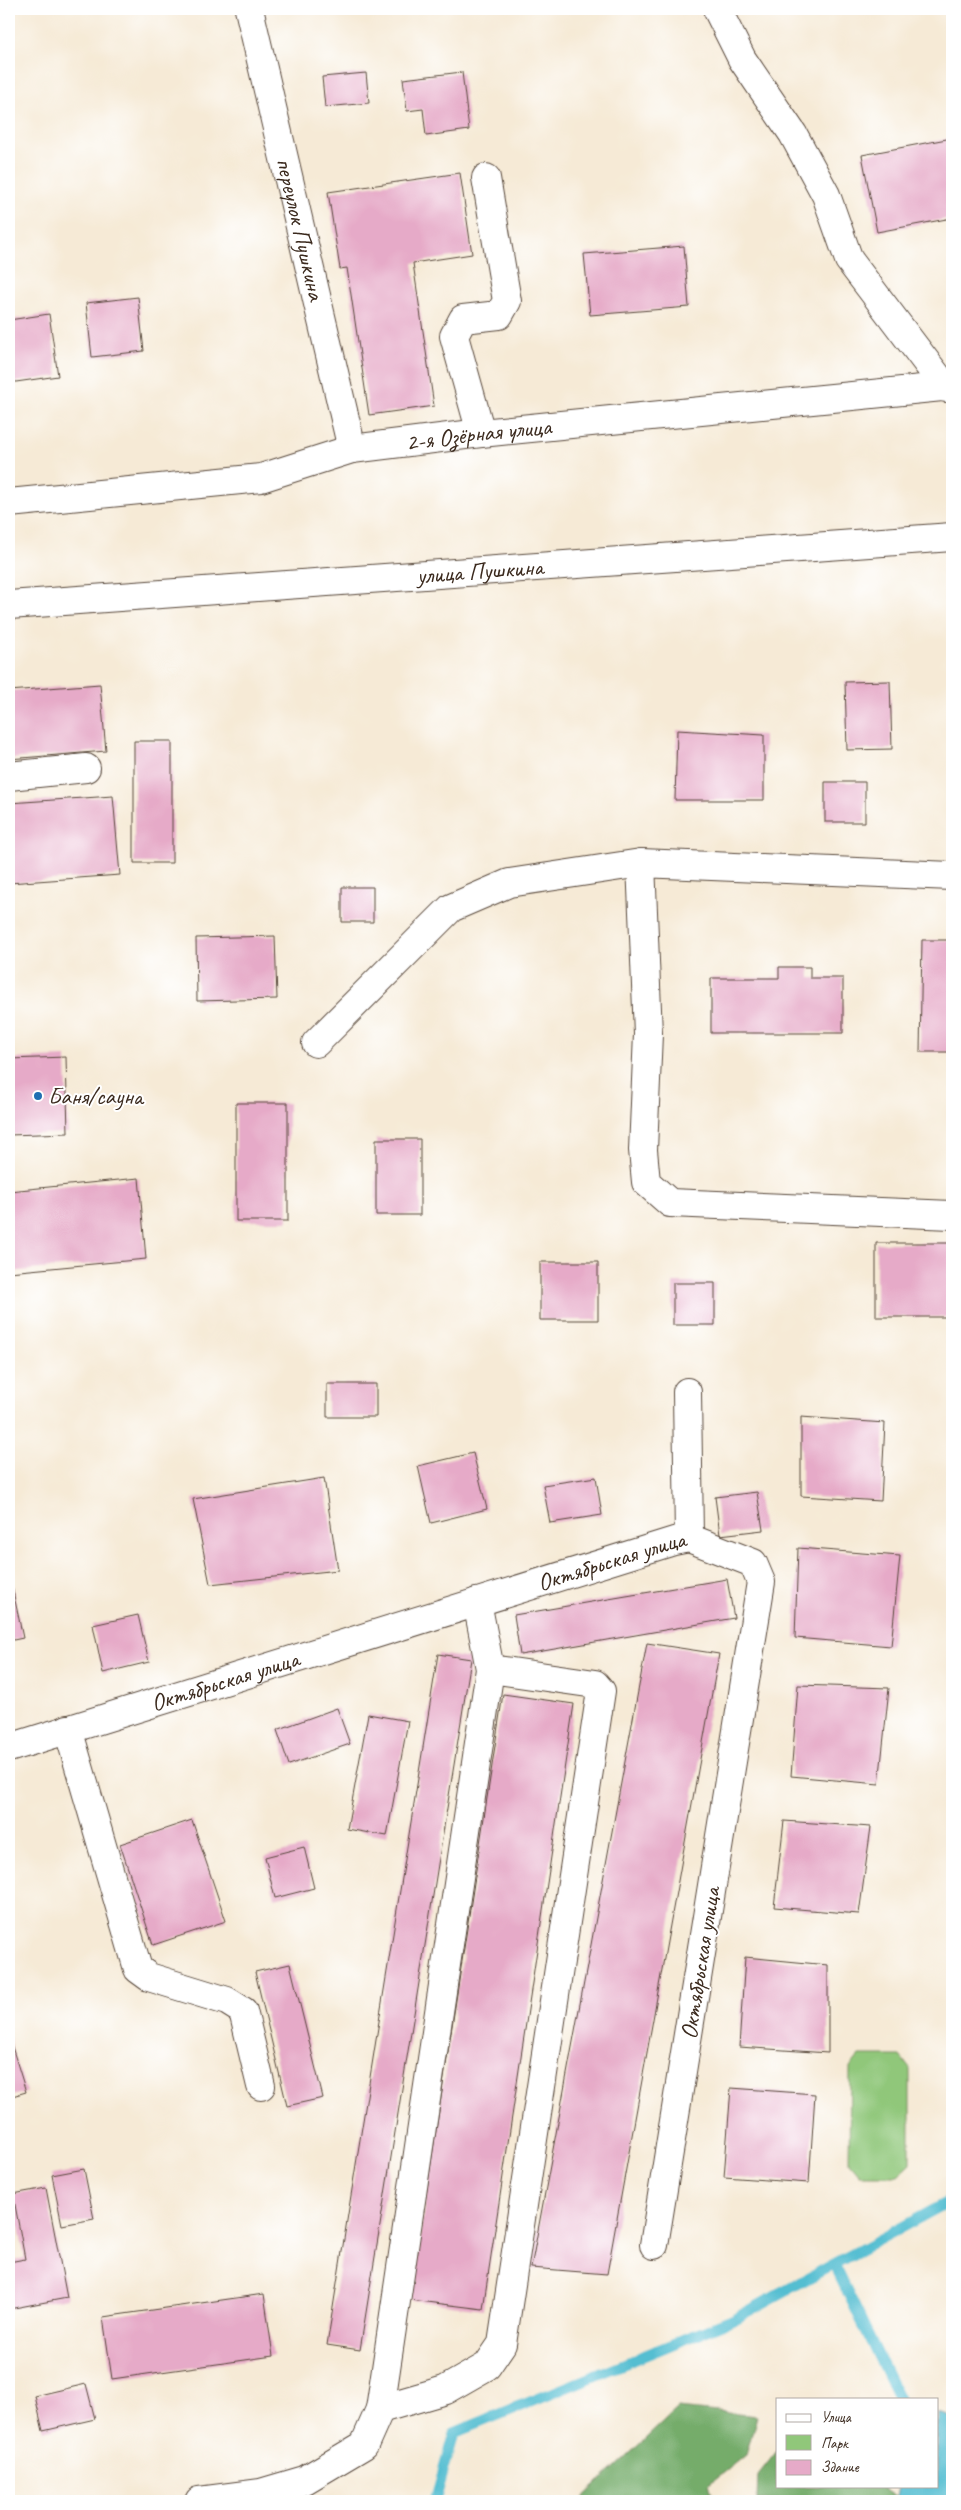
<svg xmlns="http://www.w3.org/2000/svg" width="961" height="2510" viewBox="0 0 961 2510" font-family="Caveat,sans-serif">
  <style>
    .green { fill: #90c77a; stroke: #66784c }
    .forest { fill: #74ac6a; stroke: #586b44 }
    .water { fill: #55bed1; stroke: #487478 }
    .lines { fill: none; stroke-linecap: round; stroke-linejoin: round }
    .stream { stroke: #55bed1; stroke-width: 11 }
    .building { fill: #e6aac8 }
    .minor-casing { stroke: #57473a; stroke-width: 30 }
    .major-casing { stroke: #57473a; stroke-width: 30 }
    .minor { stroke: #fff; stroke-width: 28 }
    .major { stroke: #fff; stroke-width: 28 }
    .poi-dot { fill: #1f6fb2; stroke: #fff; stroke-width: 2 }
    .labels { text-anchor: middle; stroke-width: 4; stroke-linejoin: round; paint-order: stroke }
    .street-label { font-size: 24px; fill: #3b2a1e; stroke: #fff }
    .poi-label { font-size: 24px; fill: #3b2a1e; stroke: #fff; text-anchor: start }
  </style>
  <rect width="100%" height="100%" fill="#fff"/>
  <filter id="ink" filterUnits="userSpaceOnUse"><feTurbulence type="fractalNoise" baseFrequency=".02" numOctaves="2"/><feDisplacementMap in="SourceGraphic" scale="10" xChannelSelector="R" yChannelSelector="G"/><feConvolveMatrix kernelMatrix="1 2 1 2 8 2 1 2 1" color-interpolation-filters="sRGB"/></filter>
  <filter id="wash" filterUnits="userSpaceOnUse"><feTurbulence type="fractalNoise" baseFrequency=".0096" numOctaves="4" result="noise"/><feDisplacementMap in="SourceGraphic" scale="20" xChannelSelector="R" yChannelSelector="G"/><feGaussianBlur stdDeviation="1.12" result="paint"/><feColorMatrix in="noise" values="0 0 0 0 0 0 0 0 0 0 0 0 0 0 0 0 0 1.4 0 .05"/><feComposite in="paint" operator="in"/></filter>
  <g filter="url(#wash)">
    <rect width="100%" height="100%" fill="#f6ead6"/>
    <!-- green -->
    <path class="green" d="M859,2056H900L910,2069V2164L898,2175H859L849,2163L850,2067Z"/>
    <!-- forest -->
    <path class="forest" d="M678,2408L757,2416L746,2455L709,2485L714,2501H579Z
      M777,2451V2486H881L896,2496V2501H757L758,2475Z"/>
    <!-- water -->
    <path class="water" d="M937,2413L950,2417L952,2414V2501H896L899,2486H937Z"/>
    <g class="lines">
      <!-- stream -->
      <path class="stream" d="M834,2264L952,2200
        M435,2501L454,2433L734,2319L834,2264L899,2399"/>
    </g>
    <g id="blocks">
      <!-- building -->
      <path class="building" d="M462,72L469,130L426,136L423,109L407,111L403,79Z
        M366,73L369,103L325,107L322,77Z
        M952,138V218L877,232L862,155Z
        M460,173L472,254L413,263L434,406L369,415L347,268L340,269L328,192Z
        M684,246L689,307L590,315L584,254Z
        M138,297L144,351L92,357L86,303Z
        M49,314L58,376L9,383V320Z
        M890,681L892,749L847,750L845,682Z
        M100,684L106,751L9,759V691Z
        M677,730L764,735V800H675Z
        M134,741H172V863H134Z
        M825,782H865V822H825Z
        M113,796L120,875L9,883V803Z
        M342,887H373V922H342Z
        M275,936L277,999L197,1001L196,938Z
        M922,940H952V1052H920Z
        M779,967H810V978H843V1033H711V978H779Z
        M66,1057L68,1133L9,1135V1059Z
        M236,1103H288V1221H236Z
        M376,1139H420V1215H376Z
        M139,1178L146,1259L9,1272V1191Z
        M876,1243H952V1317H876Z
        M540,1262H598V1320H540Z
        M673,1283H715V1325H673Z
        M327,1384H376V1417H327Z
        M801,1417L885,1423L881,1501L801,1496Z
        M473,1453L487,1509L431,1523L418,1466Z
        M596,1477L602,1515L550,1523L543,1485Z
        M324,1478L338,1570L210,1584L193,1499Z
        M757,1492L763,1530L720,1535L715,1497Z
        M798,1548L900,1556L891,1646L795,1638Z
        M9,1572L23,1638L9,1641Z
        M727,1579L734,1618L520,1655L514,1615Z
        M138,1615L149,1662L103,1673L93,1625Z
        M647,1643L719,1654L607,2274L531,2268Z
        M438,1654L471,1659L360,2350L327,2345Z
        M798,1685L889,1688L879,1784L791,1776Z
        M503,1694L574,1704L483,2309L410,2300Z
        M337,1708L350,1744L289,1765L277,1730Z
        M368,1714L408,1721L387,1836L347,1829Z
        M192,1820L226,1921L153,1945L120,1844Z
        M784,1821L871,1827L859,1914L774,1907Z
        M304,1847L314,1888L275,1898L265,1857Z
        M745,1957L828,1965V2053L739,2047Z
        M290,1964L323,2098L287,2106L255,1972Z
        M9,2037L26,2092L9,2097Z
        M731,2088L815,2094L809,2183L724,2177Z
        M84,2169L94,2219L62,2225L52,2175Z
        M46,2188L67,2298L9,2309V2262L25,2259L13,2194Z
        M264,2294L273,2356L112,2379L103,2317Z
        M86,2384L95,2419L43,2431L35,2396Z"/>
    </g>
  </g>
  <g filter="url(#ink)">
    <use href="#blocks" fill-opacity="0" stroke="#57473a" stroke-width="1"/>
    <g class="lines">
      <!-- minor casing -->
      <g class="minor-casing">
        <g id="minor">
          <path id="s1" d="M249,9L352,449"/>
          <path d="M717,9L742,59L793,134L826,195L849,260L946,388"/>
          <path d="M481,433L454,336L463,319L499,315L507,301L486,178"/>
          <path id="s2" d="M9,503L261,478L352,449L481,433L952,386"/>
          <path d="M9,776L86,768"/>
          <path d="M952,876L641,863L648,1034L643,1150L646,1182L670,1203L952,1215"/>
          <path d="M316,1043L451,908L509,883L641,863"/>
          <path d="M687,1392L689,1538"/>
          <path d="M477,1602L490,1669L380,2409L445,2390L487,2366L502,2344L601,1691L595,1684L490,1669"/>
          <path d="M68,1729L138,1969L149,1977L227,2001L243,2011L261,2086"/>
          <path id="s3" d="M9,1748L674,1541L689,1538L753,1563L761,1582L654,2245"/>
          <path d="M199,2501L261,2493L305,2480L364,2445L380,2409"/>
        </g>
      </g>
      <!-- major casing -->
      <g class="major-casing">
        <g id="major">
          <path id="s4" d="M9,605L952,537"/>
        </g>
      </g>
      <!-- minor -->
      <use href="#minor" class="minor"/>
      <!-- major -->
      <use href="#major" class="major"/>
    </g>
  </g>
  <!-- markers -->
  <circle class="poi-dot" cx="38" cy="1096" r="5"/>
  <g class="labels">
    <!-- street labels -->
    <g class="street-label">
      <text dy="8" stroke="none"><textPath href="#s1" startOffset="226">переулок Пушкина</textPath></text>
      <text dy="8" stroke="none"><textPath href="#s2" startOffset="476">2-я Озёрная улица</textPath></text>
      <text dy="8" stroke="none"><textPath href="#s4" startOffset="472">улица Пушкина</textPath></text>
      <text dy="8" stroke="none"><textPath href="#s3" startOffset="631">Октябрьская улица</textPath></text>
      <text dy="8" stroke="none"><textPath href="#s3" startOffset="226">Октябрьская улица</textPath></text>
      <text transform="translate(700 1963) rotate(-81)" y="8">Октябрьская улица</text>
    </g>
    <!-- poi labels -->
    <g class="poi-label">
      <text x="48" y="1104">Баня/сауна</text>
    </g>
  </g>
  <!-- margin -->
  <rect width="961" height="2510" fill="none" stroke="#fff" stroke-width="30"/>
  <!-- legend -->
  <rect x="776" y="2398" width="162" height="90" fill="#ffffff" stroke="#b1aaa5"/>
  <rect x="786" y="2414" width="25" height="8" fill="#ffffff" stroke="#b1aaa5"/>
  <text x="821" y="2422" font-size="15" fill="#3b2a1e">Улица</text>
  <rect x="786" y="2435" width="25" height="15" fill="#90c77a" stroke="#b1aaa5"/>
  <text x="821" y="2448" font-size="15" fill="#3b2a1e">Парк</text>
  <rect x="786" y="2460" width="25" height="15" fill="#e6aac8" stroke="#b1aaa5"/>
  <text x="821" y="2472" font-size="15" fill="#3b2a1e">Здание</text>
</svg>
